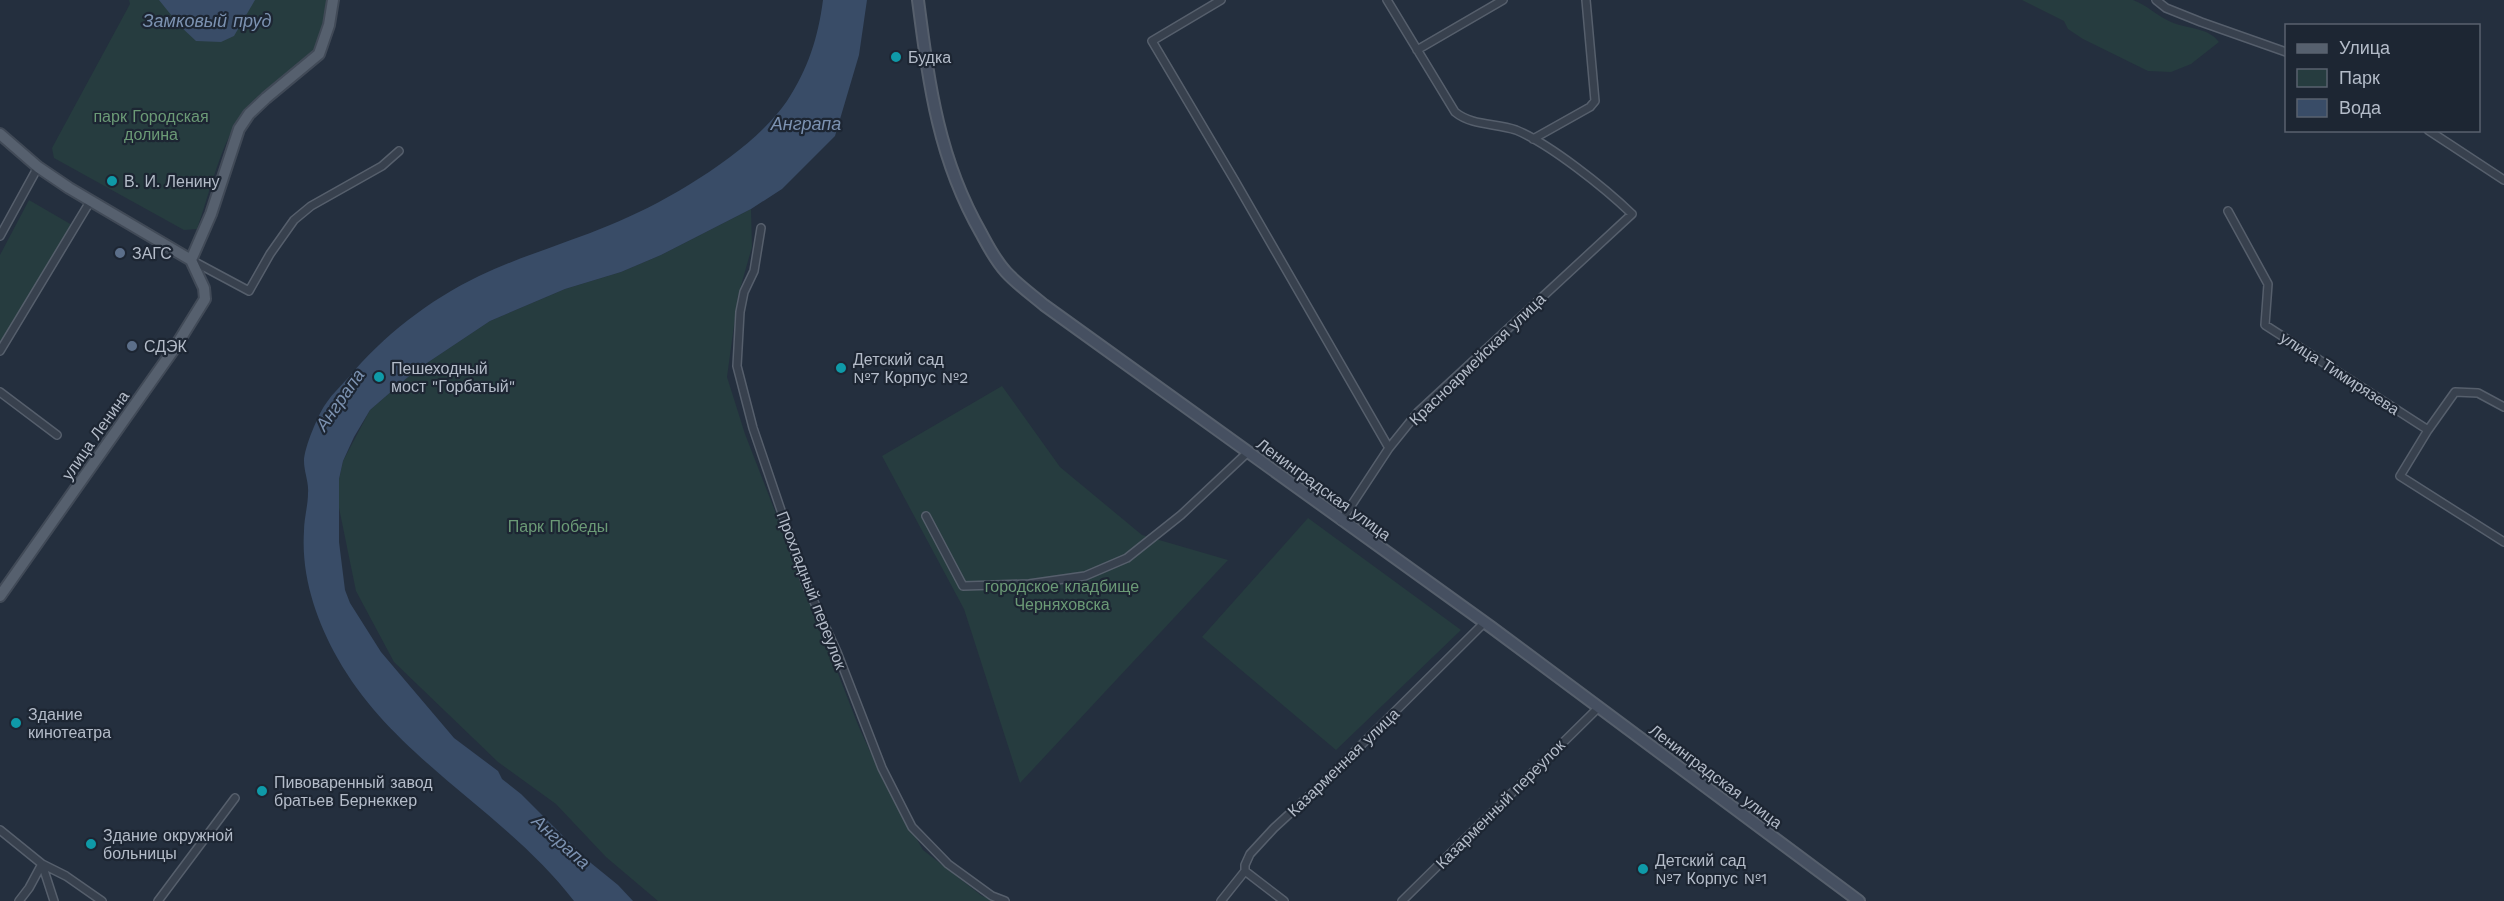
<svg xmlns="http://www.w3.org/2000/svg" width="2504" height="901" viewBox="0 0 2504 901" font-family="'Work Sans',sans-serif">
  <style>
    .green { fill: #263c3f }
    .water { fill: #394c67 }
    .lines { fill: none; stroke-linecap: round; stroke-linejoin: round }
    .street-casing { stroke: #565f6c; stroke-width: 10 }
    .secondary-casing { stroke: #565f6c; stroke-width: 14 }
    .primary-casing { stroke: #414a57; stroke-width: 14 }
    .street { stroke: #38414e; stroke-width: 7 }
    .secondary { stroke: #465061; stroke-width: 10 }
    .primary { stroke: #56606e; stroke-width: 10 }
    .culture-dot { fill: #0f9aa8; stroke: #1d2633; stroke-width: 2 }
    .service-dot { fill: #5c6f8a; stroke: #1d2633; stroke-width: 2 }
    .labels { text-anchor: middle; stroke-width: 4.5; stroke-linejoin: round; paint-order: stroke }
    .poi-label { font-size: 16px; fill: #b4bcc9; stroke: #1d2633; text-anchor: start }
    .park-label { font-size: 16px; fill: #6b9a76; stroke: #1d2633 }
    .street-label { font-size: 16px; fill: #b4bcc9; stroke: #1d2633 }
    .water-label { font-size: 18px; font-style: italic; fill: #7c92b1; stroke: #1d2633 }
  </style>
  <rect width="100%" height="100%" fill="#242f3e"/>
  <!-- green -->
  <path class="green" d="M129,0H328C326,15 324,31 318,45C308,66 256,91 240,116C219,150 210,192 197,229L184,230L54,158L52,148L130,4Z
    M2022,0H2133C2147,5 2157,16 2171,22C2187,29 2208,27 2219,42L2191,64L2171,72L2148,71L2083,39L2068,29L2064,21Z
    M29,200L72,225L0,345V255Z
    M751,209L752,247L738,296L727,377L745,434L858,725L883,780L923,850L982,896L997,901H658L606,857L556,804L498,762L394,662L356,591L338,503L339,479L343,461L370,410L415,371L490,321L565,289L621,272L661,255Z
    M1002,386L1060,467L1142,535L1228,560L1020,783L964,609L882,456Z
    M1308,518L1461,630L1336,750L1202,637Z"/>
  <!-- water -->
  <path class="water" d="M159,0H255L234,36L221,42L196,41L180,26Z
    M823,0H867L859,55L835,136L782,189L751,209L661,255L621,272L565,289L490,321L415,371L370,410L354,437L343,461L339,479V542L345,590L350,603L381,652L454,738L498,771L502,779L521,794L586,859L618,885L633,901H574C505,811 395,760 338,659C316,620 301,576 304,531C304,518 308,506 308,493C309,482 304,472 304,461C304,448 319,412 327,402C333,393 341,386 348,378C383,336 429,300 479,276C521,256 567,243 610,225C667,202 752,152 787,101C808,69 818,38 823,0Z"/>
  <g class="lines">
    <!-- street casing -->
    <g class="street-casing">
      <path id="street" d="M1221,0L1152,41L1235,181L1389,448
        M2156,0L2166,8L2201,22L2286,52
        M1417,50L1503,0
        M2428,130L2504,180
        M1533,139L1590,107L1595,101L1586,0
        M2228,211L2268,284L2265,325L2428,430L2455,392L2478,393L2504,407
        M761,228L754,271L744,292L740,312L737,366L753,428L806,584L837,652L882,768L912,827L948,864L992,896L1005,901
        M0,236L38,167
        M193,261L249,291L270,254L294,220L311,206L382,166L399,151
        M0,351L91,200
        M0,392L57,435
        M2428,430L2400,476L2504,542
        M926,516L963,586L1029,584L1085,576L1127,558L1181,515L1247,453
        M1341,521L1389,448L1418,412L1632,214C1605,188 1550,144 1516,130C1496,123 1472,126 1455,112L1387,0
        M0,830L42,864L66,876L102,901
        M42,864L54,901
        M1245,871V865L1250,854L1274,828L1323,783L1484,623
        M1245,871L1284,901
        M19,901L29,888L42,864
        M158,901L235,798
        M1221,901L1245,871
        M1402,901L1598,708"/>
    </g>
    <!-- secondary casing -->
    <g class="secondary-casing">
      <path id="secondary" d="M918,0C929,84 938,158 981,233C988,246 995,260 1006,272C1017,284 1031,294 1044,305L1491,627L1859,901"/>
    </g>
    <!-- primary casing -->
    <g class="primary-casing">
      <path id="primary" d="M0,134L38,167L69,188L191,260L204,288L205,299L174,349L0,596
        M191,260L211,214L239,129L249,114L266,98L319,54L329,25L333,0"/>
    </g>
    <!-- street -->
    <use href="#street" class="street"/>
    <!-- secondary -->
    <use href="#secondary" class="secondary"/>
    <!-- primary -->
    <use href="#primary" class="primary"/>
  </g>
  <!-- markers -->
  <g class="culture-dot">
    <circle cx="896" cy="57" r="6"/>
    <circle cx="112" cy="181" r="6"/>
    <circle cx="841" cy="368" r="6"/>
    <circle cx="379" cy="377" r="6"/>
    <circle cx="16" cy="723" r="6"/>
    <circle cx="262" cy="791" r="6"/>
    <circle cx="91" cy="844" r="6"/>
    <circle cx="1643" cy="869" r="6"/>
  </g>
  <g class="service-dot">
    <circle cx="120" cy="253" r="6"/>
    <circle cx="132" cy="346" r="6"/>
  </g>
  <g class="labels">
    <!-- poi labels -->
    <g class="poi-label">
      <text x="908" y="63">Будка</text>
      <text x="124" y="187">В. И. Ленину</text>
      <text x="132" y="259">ЗАГС</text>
      <text x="144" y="352">СДЭК</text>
      <text x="853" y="365">Детский сад<tspan x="853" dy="18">№7 Корпус №2</tspan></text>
      <text x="391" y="374">Пешеходный<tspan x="391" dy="18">мост "Горбатый"</tspan></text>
      <text x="28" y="720">Здание<tspan x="28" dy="18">кинотеатра</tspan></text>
      <text x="274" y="788">Пивоваренный завод<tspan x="274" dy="18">братьев Бернеккер</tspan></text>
      <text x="103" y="841">Здание окружной<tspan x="103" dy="18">больницы</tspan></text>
      <text x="1655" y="866">Детский сад<tspan x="1655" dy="18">№7 Корпус №1</tspan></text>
    </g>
    <!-- park labels -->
    <g class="park-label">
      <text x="151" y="122">парк Городская<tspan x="151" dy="18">долина</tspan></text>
      <text x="558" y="532">Парк Победы</text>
      <text x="1062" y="592">городское кладбище<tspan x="1062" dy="18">Черняховска</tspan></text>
    </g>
    <!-- street labels -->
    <g class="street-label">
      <text transform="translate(1477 359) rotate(-44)" y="6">Красноармейская улица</text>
      <text transform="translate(2340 373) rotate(33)" y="6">улица Тимирязева</text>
      <text transform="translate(95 435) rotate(-55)" y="6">улица Ленина</text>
      <text transform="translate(1324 489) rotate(36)" y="6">Ленинградская улица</text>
      <text transform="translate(812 590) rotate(69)" y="6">Прохладный переулок</text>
      <text transform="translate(1343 762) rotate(-44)" y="6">Казарменная улица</text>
      <text transform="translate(1716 776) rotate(37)" y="6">Ленинградская улица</text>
      <text transform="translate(1500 804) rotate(-45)" y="6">Казарменный переулок</text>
    </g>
    <!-- water labels -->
    <g class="water-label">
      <text x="207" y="27">Замковый пруд</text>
      <text x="806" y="130">Анграпа</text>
      <text transform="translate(340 400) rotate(-55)" y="6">Анграпа</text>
      <text transform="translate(561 842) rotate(42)" y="6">Анграпа</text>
    </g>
  </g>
  <!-- legend -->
  <rect x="2285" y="24" width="195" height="108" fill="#1d2633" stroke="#59626f" stroke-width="1.5"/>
  <rect x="2297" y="44" width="30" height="9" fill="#56606e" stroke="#59626f" stroke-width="1.5"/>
  <text x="2339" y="54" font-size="18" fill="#b4bcc9">Улица</text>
  <rect x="2297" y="69" width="30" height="18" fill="#263c3f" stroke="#59626f" stroke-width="1.5"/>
  <text x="2339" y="84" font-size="18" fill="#b4bcc9">Парк</text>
  <rect x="2297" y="99" width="30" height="18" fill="#394c67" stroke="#59626f" stroke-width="1.5"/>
  <text x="2339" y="114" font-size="18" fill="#b4bcc9">Вода</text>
</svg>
